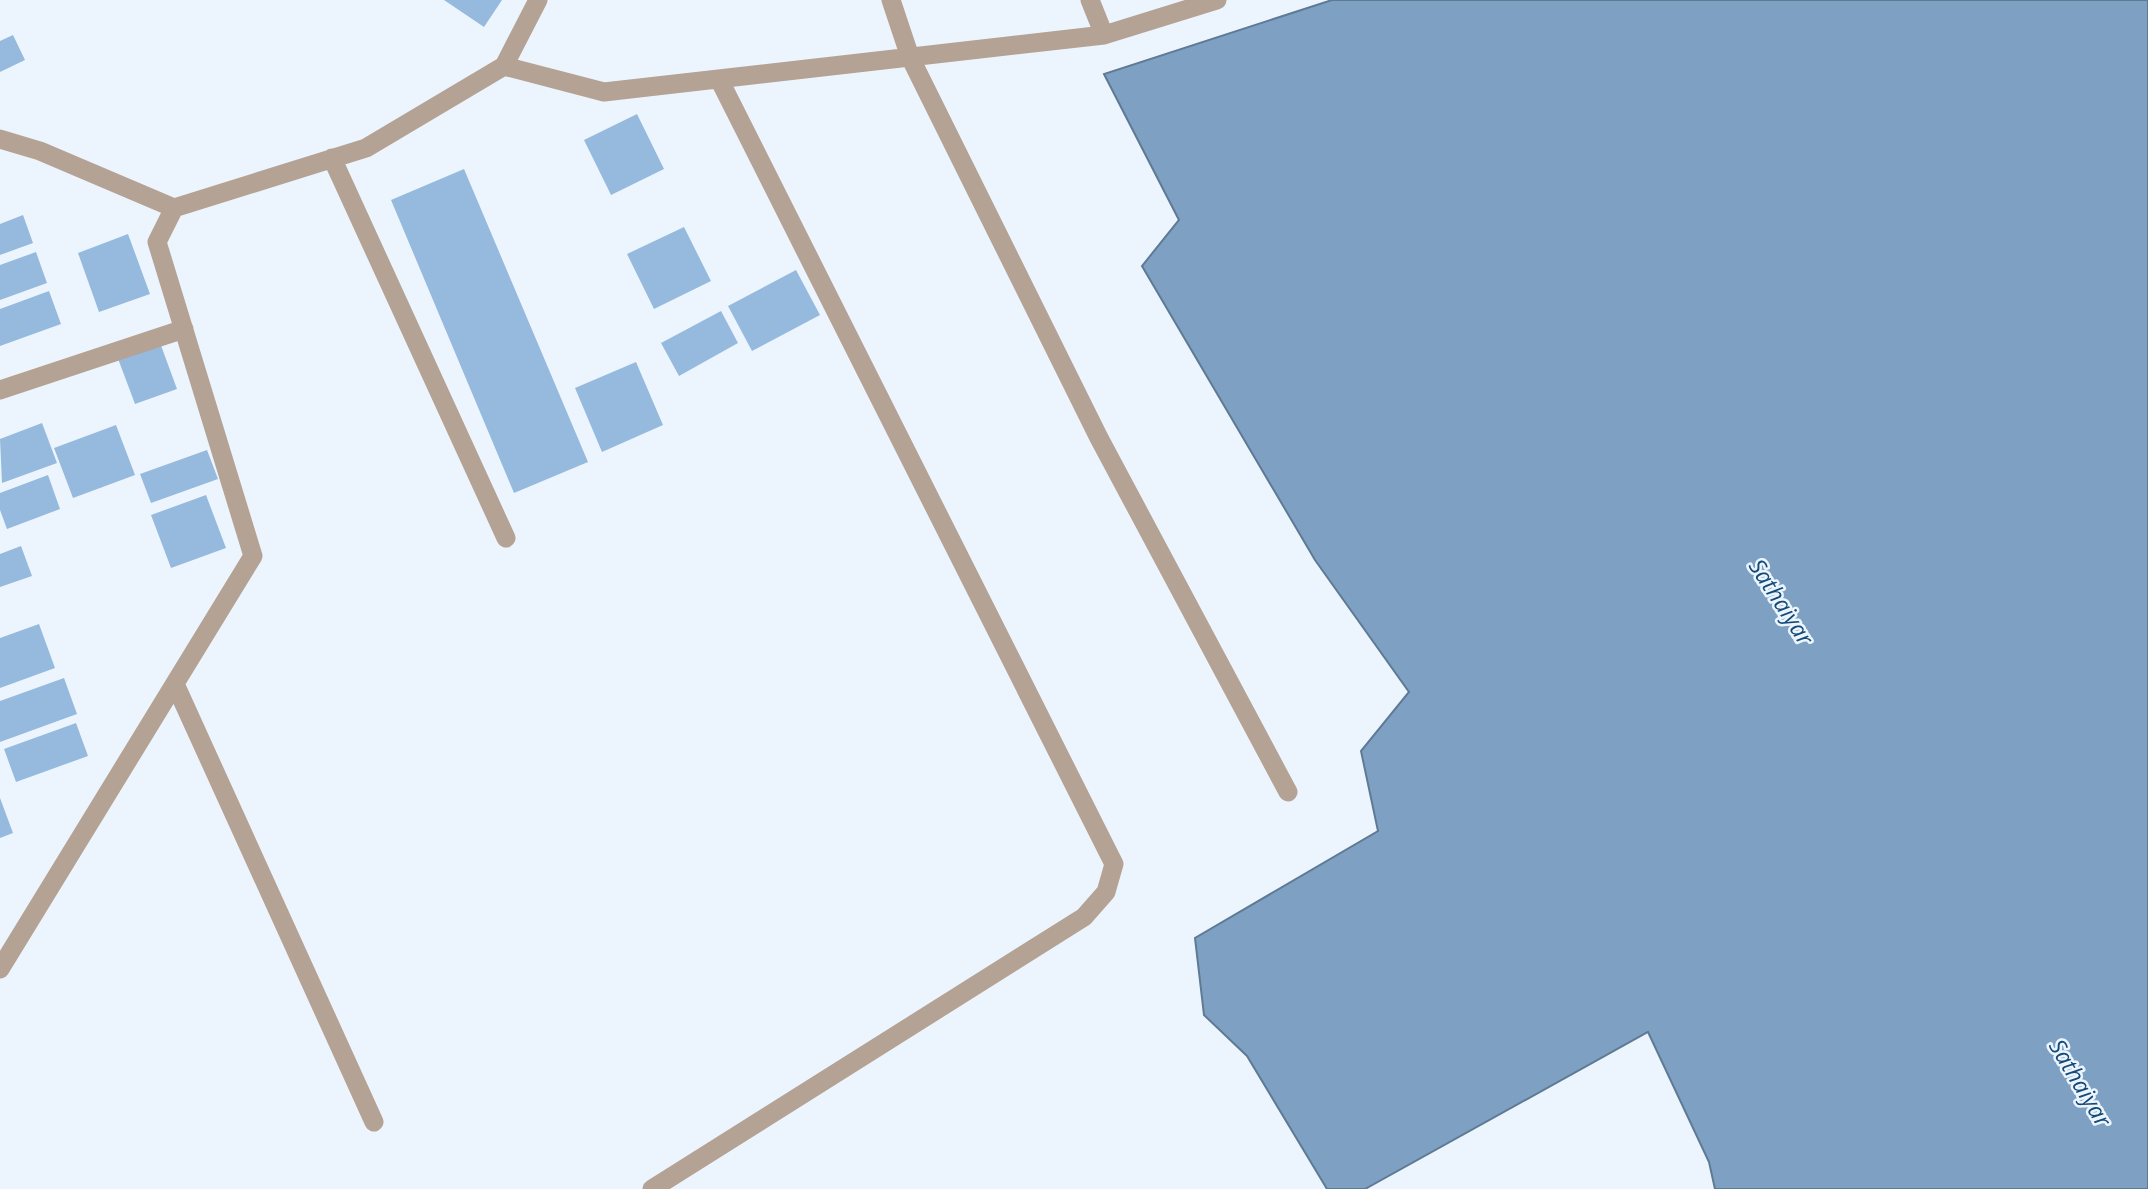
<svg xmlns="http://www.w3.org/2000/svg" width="2148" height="1189" viewBox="0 0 2148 1189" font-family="'Open Sans',sans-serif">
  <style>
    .water { fill: #7ea1c3; stroke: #5f7a94; stroke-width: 2 }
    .building { fill: #96badd }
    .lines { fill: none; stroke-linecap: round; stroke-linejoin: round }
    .minor { stroke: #b4a294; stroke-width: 19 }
    .labels { text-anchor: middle; stroke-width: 5; stroke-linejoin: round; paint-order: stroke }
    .water-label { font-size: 23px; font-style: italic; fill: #144a77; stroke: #ecf5fe }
  </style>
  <rect width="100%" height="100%" fill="#ecf5fe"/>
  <!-- water -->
  <path class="water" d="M1332,0H2148V1189H1715L1709,1162L1648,1032L1365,1189H1327L1247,1056L1204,1015L1195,938L1378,831L1361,751L1409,692L1315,560L1142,266L1179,220L1104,74Z"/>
  <!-- building -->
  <path class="building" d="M444,0H502L484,27Z
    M13,35L25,60L0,72V41Z
    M637,114L664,169L611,195L584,140Z
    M464,169L588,462L514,493L391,200Z
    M23,215L33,243L0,255V224Z
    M684,227L711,281L654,309L627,254Z
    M128,234L150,294L99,312L78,253Z
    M36,252L47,283L0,300V265Z
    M796,270L820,315L752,351L728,306Z
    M49,291L61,324L0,346V309Z
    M721,311L738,343L679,376L661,343Z
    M159,340L177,389L135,404L117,356Z
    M636,362L663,425L602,452L575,388Z
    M42,423L57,463L2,483L0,439Z
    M116,425L135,475L73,498L54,448Z
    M207,450L218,479L151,503L140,474Z
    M48,475L60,509L7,529L0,510V493Z
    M206,495L226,548L171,568L151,515Z
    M21,546L32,576L0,587V554Z
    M39,624L55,668L0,688V638Z
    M64,678L77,714L0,742V701Z
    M76,723L88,756L16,782L4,749Z
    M0,798L13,833L0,838Z"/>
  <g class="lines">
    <!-- minor -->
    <path class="minor" d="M891,0L910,57L1099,438L1288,792
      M1090,0L1104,35
      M504,66L604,92L1104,35L1217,0
      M0,139L40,151L174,208
      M332,158L506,538
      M0,390L184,329
      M175,684L374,1122
      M0,969L253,556L157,242L174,208L366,148L504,66L538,0
      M652,1189L1084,917L1106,892L1114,864L719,79"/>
  </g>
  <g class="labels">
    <!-- water labels -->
    <g class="water-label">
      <text transform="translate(1781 602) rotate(57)" y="8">Sathaiyar</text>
      <text transform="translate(2080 1083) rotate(59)" y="8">Sathaiyar</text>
    </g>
  </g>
</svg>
